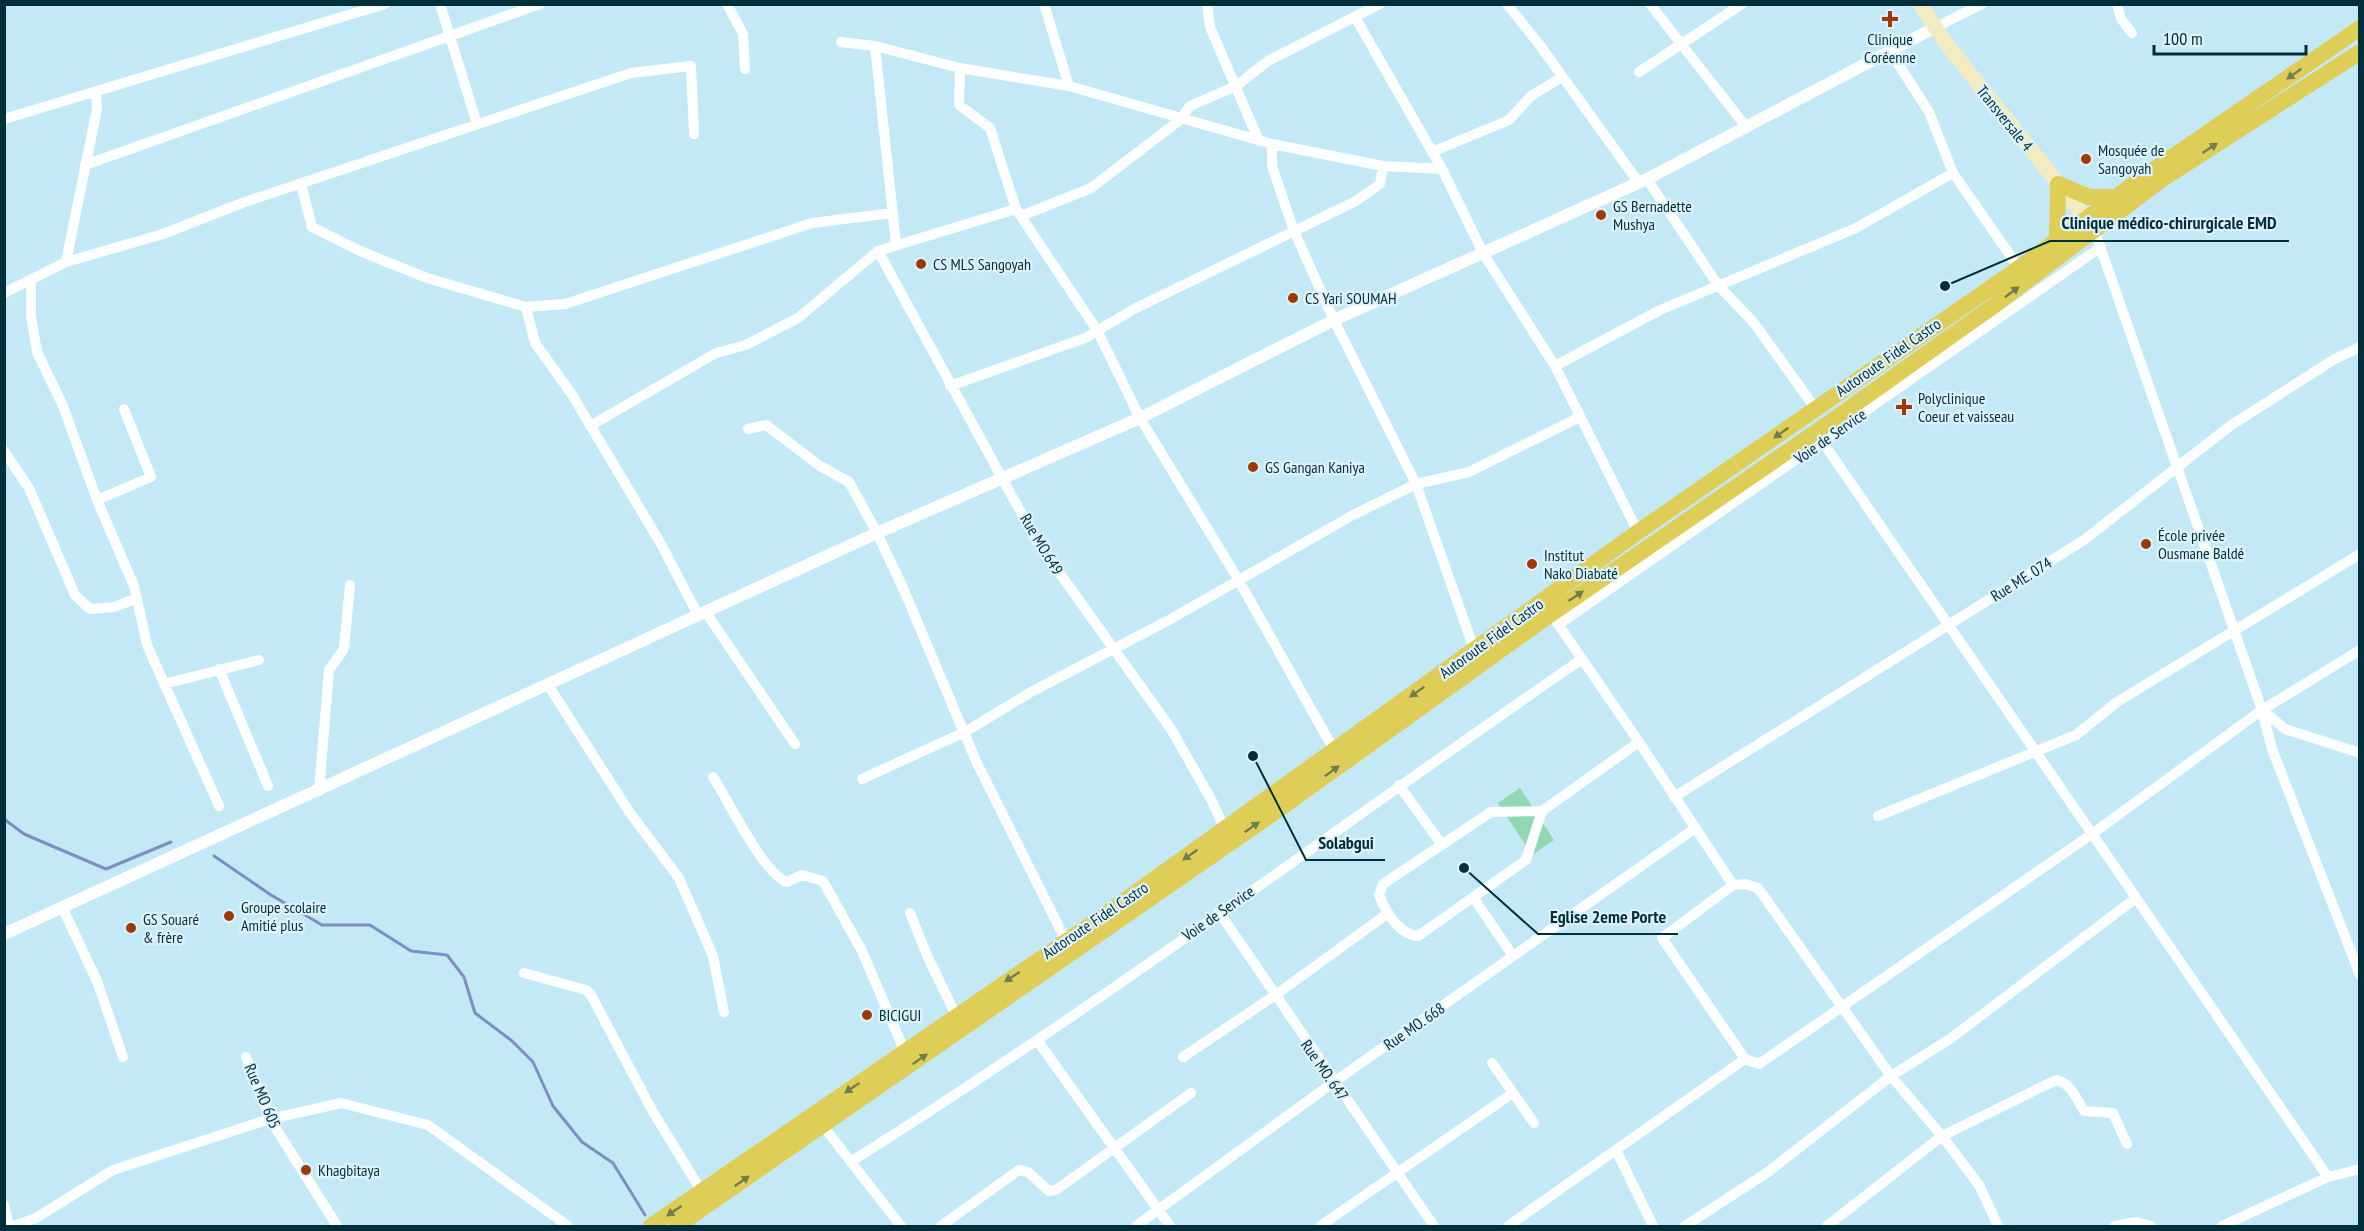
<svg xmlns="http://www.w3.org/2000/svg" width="2364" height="1231" viewBox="0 0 2364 1231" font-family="'PT Sans Narrow',sans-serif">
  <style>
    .pitch { fill: #92d7b3 }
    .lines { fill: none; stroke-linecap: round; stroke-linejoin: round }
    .stream { stroke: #7d8ec0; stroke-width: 3 }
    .minor { stroke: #fff; stroke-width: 10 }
    .tertiary { stroke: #fff; stroke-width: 12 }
    .secondary { stroke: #f2ecc0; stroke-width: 15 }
    .trunk { stroke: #dece57; stroke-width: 16 }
    .oneway { fill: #6f7e4a }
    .poi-dot { fill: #9e3907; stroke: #e0f2f9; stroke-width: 2 }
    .labels { text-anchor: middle; stroke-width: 4.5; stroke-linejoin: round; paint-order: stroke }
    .poi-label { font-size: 16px; fill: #002f3c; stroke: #e0f2f9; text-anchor: start }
    .street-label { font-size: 16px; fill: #002f3c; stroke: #e0f2f9 }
    .leader { fill: none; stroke: #002f3c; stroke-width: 2 }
    .callout-dot { fill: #002f3c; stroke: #e0f2f9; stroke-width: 2 }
    .callout-label { font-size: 18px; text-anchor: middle; font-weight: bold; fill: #002f3c; stroke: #e0f2f9; stroke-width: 4.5; stroke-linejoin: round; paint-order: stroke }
  </style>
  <rect width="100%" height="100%" fill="#c4e9f6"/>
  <!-- pitch -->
  <path class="pitch" d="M1520,788L1554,840L1532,855L1498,803Z"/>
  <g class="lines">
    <!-- stream -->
    <path class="stream" d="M4,819L24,834L106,869L171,842
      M214,856L271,895L322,925H370L411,951L447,955L464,977L475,1013L512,1041L533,1062L553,1106L582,1142L613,1163L645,1215"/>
    <!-- minor -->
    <path class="minor" d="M440,4L477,124
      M727,4L743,34L745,69
      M1044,4L1069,86
      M1207,4L1210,27L1259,141
      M1507,4L1539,44L1639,183
      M1650,4L1747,128
      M2117,4L2121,19L2132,33
      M1355,17L1442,169L1483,253L1555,366L1638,532
      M1934,28L1982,4
      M841,42L875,46L960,68L1069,86L1272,144L1383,166L1442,169
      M875,46L896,244
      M1890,51L1929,112L1953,173
      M960,68L959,105L990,128L1016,209L1097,330L1140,418L1238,579L1334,750
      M1639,72L1742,4
      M4,119L385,4
      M1272,144V166L1294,231L1334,320L1416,484L1474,649
      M1432,152L1509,120L1531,96L1562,77
      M85,165L540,4
      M1647,179L1718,285L1754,323L1815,408
      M301,184L312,227L360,251L427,278L526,307L565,304L812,223L893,213
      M1016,209L878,251L1036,540L1171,729L1212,801L1225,830
      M1021,216L1091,188L1180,120L1190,106L1236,86L1268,61L1380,4
      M2094,229L2262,710L2272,749L2360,975
      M66,262L97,109L96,92
      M31,281V316L37,352L63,406L97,500L134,586L147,645L219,806
      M4,293L66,262L163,234L242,203L631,73L691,66L694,134
      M526,307L535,343L571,393L661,544L698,615
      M1555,366L1660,310L1856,228L1953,173L2019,268
      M950,386L1085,338L1136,308L1356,201L1380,184L1383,166
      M590,426L716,353L746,345L798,318L878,251
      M748,429L766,425L820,466L849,482L877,533L903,588L976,761L1066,941
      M1822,441L2328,1177
      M4,451L29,488L75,595L90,609L114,607L137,598
      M97,500L151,477L124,409
      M705,611L795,744
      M1556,621L1639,742L1733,885
      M1558,625L2101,247
      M219,669L268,786
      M164,684L259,660
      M548,685L630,813L679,878L713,956L724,1012
      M2262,710L2285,729L2360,753
      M713,777C729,801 763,874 787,882L802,875L823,881L862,951L905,1052
      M862,779L965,732L1031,692L1169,620L1353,515L1416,484L1469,472L1580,417
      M1399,785L1442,845
      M319,791L329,670L344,649L350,585
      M1674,797L2084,540L2230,426L2333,360L2360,347
      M1542,811L1491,812L1383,884L1379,895C1386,912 1398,934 1418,936L1526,860L1542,811L1639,742
      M1878,816L2076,735L2117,702L2360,554
      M1473,897L1513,956
      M63,909L97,981L123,1057
      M1219,912L1434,1226
      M910,913L929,960L956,1015
      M524,973L586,990L591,995L653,1112L702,1192
      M1037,1040L1170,1226
      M246,1057L270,1119L337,1226
      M1183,1057L1274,996L1387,914
      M1745,1059L1759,1064L2092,834L2262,710L2360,650
      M1492,1063L1534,1123
      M823,1126L901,1226
      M1616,1150L1653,1226
      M852,1161C1102,1004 1339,826 1582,659
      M4,1205L9,1226
      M14,1226L36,1218L113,1170L270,1119L341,1103L428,1125L568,1226
      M941,1226L1019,1170L1028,1172L1049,1191L1056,1190L1191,1093
      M1136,1226L1334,1082L1694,829
      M1320,1226L1513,1093
      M1508,1226L1745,1059L1662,938L1733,885L1745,884L1758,888L1891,1076L1942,1136L1979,1185L1998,1226
      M1685,1226L1768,1172L1891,1076L1950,1039L2136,898
      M1827,1226L1942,1136L2056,1080C2071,1083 2076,1098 2084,1111L2113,1113L2127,1144
      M2115,1226L2136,1222L2151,1226
      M2222,1226L2328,1177L2360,1169"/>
    <!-- tertiary -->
    <path class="tertiary" d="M4,934L877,533L1140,418L1334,320L1647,179L1934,28"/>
    <!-- secondary -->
    <path class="secondary" d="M1920,4L1945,42L2093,227"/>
    <!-- trunk -->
    <path class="trunk" d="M2057,239L2058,184L2089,197H2115
      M651,1226L1103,916L1638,532L2019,268L2153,170L2360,28
      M677,1226L1285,805L1551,614L1816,432L1992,307L2161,180L2360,52"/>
  </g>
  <!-- one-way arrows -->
  <defs><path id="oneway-solid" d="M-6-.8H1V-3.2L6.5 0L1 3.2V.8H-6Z" transform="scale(1.5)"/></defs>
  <g class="oneway">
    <use href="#oneway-solid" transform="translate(2294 74) rotate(145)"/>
    <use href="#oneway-solid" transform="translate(2210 148) rotate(-33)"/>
    <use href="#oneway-solid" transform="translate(2012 292) rotate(-37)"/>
    <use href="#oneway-solid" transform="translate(1781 433) rotate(145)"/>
    <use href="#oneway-solid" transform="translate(1576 596) rotate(-34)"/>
    <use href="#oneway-solid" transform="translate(1417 692) rotate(145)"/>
    <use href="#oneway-solid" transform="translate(1332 771) rotate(-36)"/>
    <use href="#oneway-solid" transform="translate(1252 827) rotate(-35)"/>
    <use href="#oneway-solid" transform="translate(1190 855) rotate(145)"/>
    <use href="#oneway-solid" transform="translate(1012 977) rotate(147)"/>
    <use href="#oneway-solid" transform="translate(920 1059) rotate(-35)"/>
    <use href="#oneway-solid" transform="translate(852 1088) rotate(146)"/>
    <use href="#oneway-solid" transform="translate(742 1181) rotate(-35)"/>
    <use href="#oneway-solid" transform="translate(674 1211) rotate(146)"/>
  </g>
  <!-- markers -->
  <g class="poi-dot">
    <path d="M1887 10h6v6h6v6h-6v6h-6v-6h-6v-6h6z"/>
    <circle cx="2086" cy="159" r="6"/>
    <circle cx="1601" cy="215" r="6"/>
    <circle cx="921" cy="264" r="6"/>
    <circle cx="1293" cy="298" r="6"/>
    <path d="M1901 398h6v6h6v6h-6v6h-6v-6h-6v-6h6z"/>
    <circle cx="1253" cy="467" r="6"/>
    <circle cx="2146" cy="544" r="6"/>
    <circle cx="1532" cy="564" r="6"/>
    <circle cx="229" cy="916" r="6"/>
    <circle cx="131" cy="928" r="6"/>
    <circle cx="867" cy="1015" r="6"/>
    <circle cx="306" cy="1170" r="6"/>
  </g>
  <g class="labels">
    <!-- poi labels -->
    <g class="poi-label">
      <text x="1890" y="45" text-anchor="middle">Clinique<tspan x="1890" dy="18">Coréenne</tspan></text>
      <text x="2098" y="156">Mosquée de<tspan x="2098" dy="18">Sangoyah</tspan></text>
      <text x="1613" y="212">GS Bernadette<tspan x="1613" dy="18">Mushya</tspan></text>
      <text x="933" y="270">CS MLS Sangoyah</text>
      <text x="1305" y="304">CS Yari SOUMAH</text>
      <text x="1918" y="404">Polyclinique<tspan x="1918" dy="18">Coeur et vaisseau</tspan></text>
      <text x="1265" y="473">GS Gangan Kaniya</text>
      <text x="2158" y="541">École privée<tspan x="2158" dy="18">Ousmane Baldé</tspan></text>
      <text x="1544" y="561">Institut<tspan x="1544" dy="18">Nako Diabaté</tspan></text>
      <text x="241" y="913">Groupe scolaire<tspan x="241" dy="18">Amitié plus</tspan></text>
      <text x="143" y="925">GS Souaré<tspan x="143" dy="18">&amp; frère</tspan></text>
      <text x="879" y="1021">BICIGUI</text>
      <text x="318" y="1176">Khagbitaya</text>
    </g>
    <!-- street labels -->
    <g class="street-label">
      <text transform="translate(2005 118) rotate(51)" y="6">Transversale 4</text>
      <text transform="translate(1888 357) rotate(-35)" y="6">Autoroute Fidel Castro</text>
      <text transform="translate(1830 436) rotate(-35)" y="6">Voie de Service</text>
      <text transform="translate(1042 544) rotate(59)" y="6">Rue MO.649</text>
      <text transform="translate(2021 579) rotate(-32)" y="6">Rue ME. 074</text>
      <text transform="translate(1491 638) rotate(-36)" y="6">Autoroute Fidel Castro</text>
      <text transform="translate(1218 913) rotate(-35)" y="6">Voie de Service</text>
      <text transform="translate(1095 920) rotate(-34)" y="6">Autoroute Fidel Castro</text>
      <text transform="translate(1414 1026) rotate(-35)" y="6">Rue MO. 668</text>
      <text transform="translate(1325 1070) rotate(55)" y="6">Rue MO. 647</text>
      <text transform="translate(263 1096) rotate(67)" y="6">Rue MO 605</text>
    </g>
  </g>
  <!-- callouts -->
  <path class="leader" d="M1945 286L2050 241H2289M1253 756L1306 860H1385M1464 868L1538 934H1678"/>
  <g class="callout-dot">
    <circle cx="1945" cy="286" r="6"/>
    <circle cx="1253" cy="756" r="6"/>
    <circle cx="1464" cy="868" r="6"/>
  </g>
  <g class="callout-label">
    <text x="2169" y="229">Clinique médico-chirurgicale EMD</text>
    <text x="1346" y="849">Solabgui</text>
    <text x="1608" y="923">Eglise 2eme Porte</text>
  </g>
  <!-- border -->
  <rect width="2364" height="1231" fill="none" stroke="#002f3c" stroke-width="12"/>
  <!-- scale -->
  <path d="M2154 45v9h152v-9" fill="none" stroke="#002f3c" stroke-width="3"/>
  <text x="2163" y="45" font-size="18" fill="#002f3c" stroke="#e0f2f9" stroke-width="4.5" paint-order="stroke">100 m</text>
</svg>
